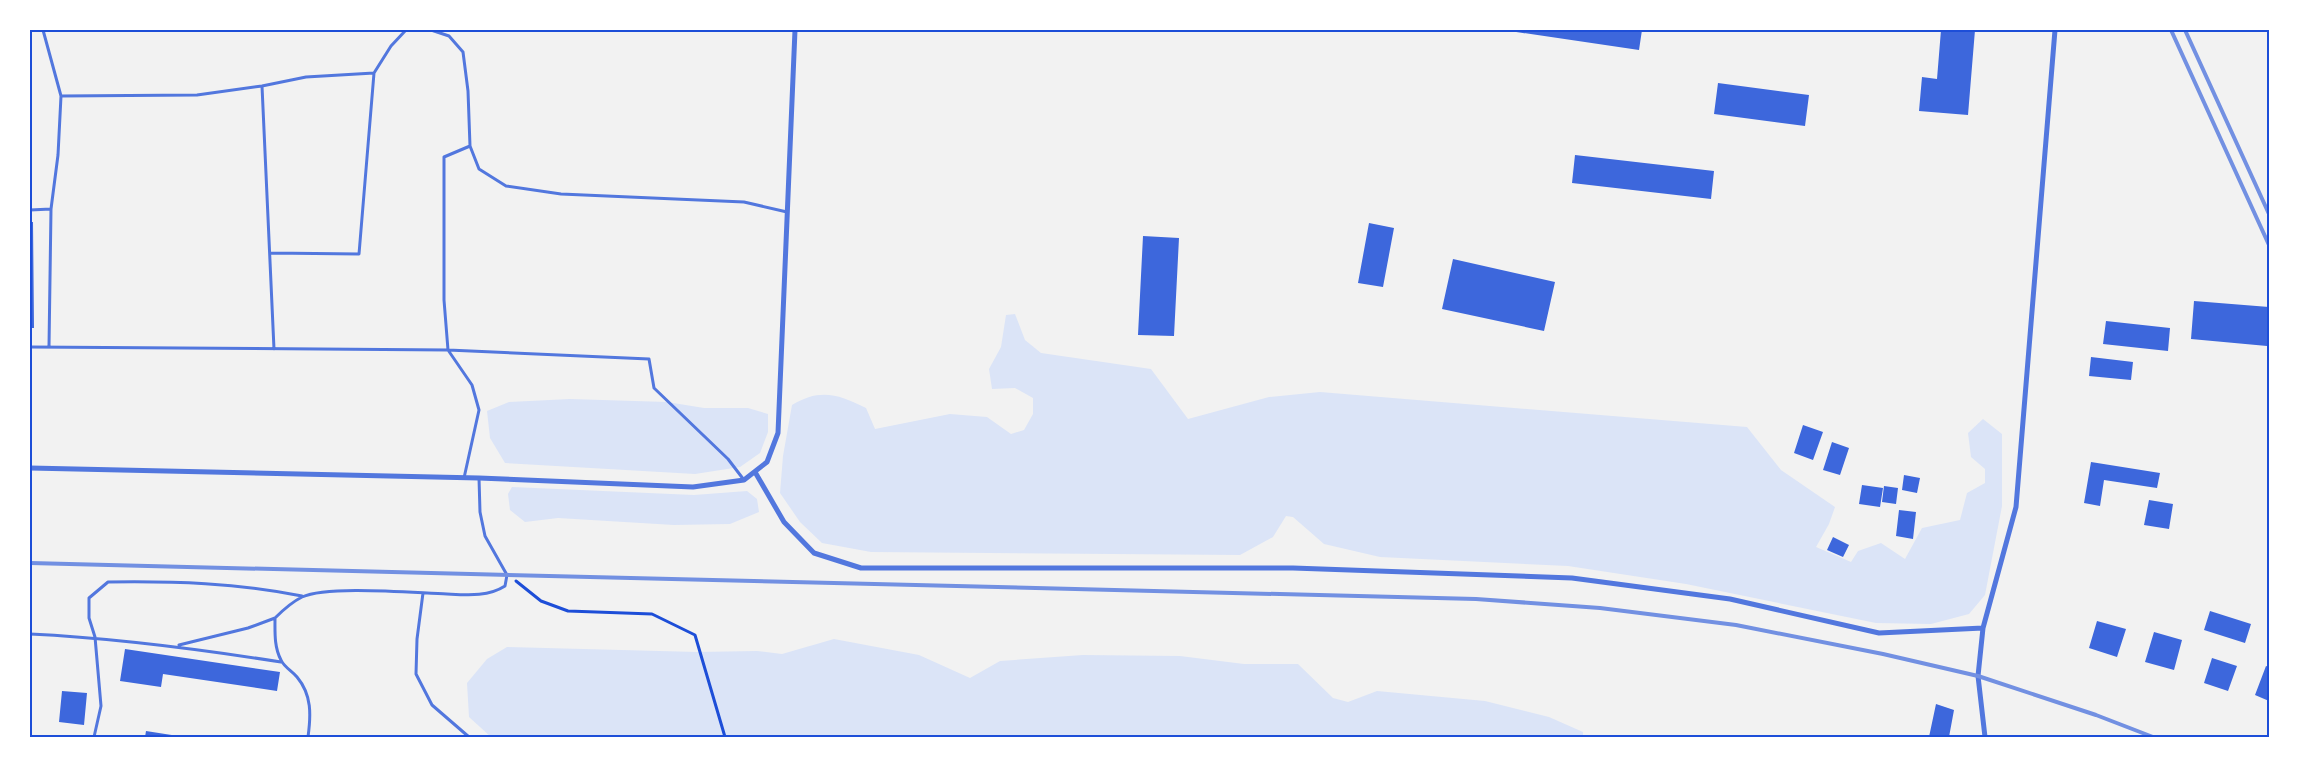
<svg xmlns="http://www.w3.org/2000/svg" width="2299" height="767" viewBox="0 0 2299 767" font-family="Ubuntu,sans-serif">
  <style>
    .green { fill: #dbe4f7 }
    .building { fill: #3d67dc }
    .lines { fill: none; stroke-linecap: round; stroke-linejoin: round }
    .path { stroke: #1d4ed8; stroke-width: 3 }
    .service { stroke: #5277de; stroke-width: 3 }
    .minor { stroke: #5277de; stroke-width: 5 }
    .rail { stroke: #7290e2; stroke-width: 4 }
    .neatline { fill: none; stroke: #1d4ed8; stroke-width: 2 }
  </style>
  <rect width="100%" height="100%" fill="#f2f2f2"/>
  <!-- green -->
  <path class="green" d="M1015,314L1025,340L1041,353L1151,369L1188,419L1269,397L1320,392L1747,427L1781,470L1835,507L1829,524L1816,547L1851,562L1858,551L1881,543L1905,559L1922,528L1960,520L1967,493L1985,483V469L1971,457L1968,433L1983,419L2002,434V506L1985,595L1969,614L1931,624L1876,623L1686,584L1568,566L1380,557L1324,544L1293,517L1286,516L1273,537L1240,555L871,552L822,543L800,522L780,493L783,456L792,405C819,388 839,394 866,408L875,429L950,414L987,417L1011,434L1024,430L1033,414V398L1015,388L992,389L989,369L1001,347L1006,315Z
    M570,399L667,402L704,408H748L768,414V432L760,453L740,467L695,474L505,463L490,438L487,411L509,402Z
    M512,487L694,495L747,491L757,499L759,512L730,524L674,525L558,518L525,522L510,510L508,494Z
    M834,639L919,655L970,678L1000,661L1083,655L1180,656L1244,664H1298L1333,698L1348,702L1377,691L1485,701L1549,717L1583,732V737H491L469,717L467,683L487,659L507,647L697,652L757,651L782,654Z"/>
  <!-- building -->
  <path class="building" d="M1503,30H1642L1639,50Z
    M1941,30H1975L1968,115L1919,111L1922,77L1937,79Z
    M1718,83L1809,95L1805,126L1714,114Z
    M1575,155L1714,171L1711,199L1572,183Z
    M30,222H33L34,328H30Z
    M1369,223L1394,228L1383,287L1358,283Z
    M1143,236L1179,238L1174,336L1138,335Z
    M1453,259L1555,282L1544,331L1442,309Z
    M2194,301L2269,307L2267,346L2191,339Z
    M2106,321L2170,328L2168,351L2103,344Z
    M2091,357L2133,362L2131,380L2089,376Z
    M1803,425L1823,432L1813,460L1794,453Z
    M1832,442L1849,448L1840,475L1823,470Z
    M2091,462L2160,473L2157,488L2104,480L2100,506L2084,503Z
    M1904,475L1920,478L1917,493L1902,490Z
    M1862,485L1883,488L1880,507L1859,504Z
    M1884,486L1898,488L1896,504L1882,502Z
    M2149,500L2173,504L2169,529L2144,525Z
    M1899,510L1916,512L1913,539L1896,536Z
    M1833,537L1849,545L1843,557L1827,550Z
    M2210,611L2251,624L2245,643L2204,630Z
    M2097,621L2126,629L2117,657L2089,648Z
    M2154,632L2182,640L2174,670L2145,662Z
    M125,649L280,672L277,691L163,674L161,687L120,681Z
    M2212,658L2237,666L2228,691L2204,683Z
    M2266,666L2269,667V701L2255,695Z
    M62,691L87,693L84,725L59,722Z
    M1936,704L1954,710L1949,737H1929Z
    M146,731L178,736V737H145Z"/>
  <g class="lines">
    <!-- path -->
    <path class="path" d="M516,581L541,601L568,611L652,614L695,635L725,737"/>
    <!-- service -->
    <path class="service" d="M43,30L61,96
      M262,86L274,349
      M30,210L51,209L58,155L61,96L197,95L262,86L306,77L374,73L391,46L406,30H431L449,36L463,52L468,91L470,146L479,169L506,186L561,194L744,202L787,212
      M270,253L359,254L374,73
      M30,347L448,350L649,359L654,388L728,459L744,480
      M49,347L51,209
      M464,478L479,410L472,385L448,350L444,300V157L470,146
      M423,593L417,639L416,674L432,705L469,737
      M30,634C115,638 198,649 281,662
      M179,645L248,628L275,618
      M94,737L101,706L95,637L89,618V598L108,582C173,581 238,583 302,596
      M308,737C311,715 312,695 297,677C292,671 284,667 281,660C274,647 275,632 275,618C283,610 292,602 302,597C328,585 415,593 447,594C467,595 488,597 505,586L507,575L485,536L480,512L479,478"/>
    <!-- minor -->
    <path class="minor" d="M30,468L479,478L693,487L744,480L767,462L778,433L795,30
      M755,472L784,522L814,553L861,568H1293L1572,578L1730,599L1879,633L1983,628
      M1985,737L1978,676L1983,628L2016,507L2055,30"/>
    <!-- rail -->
    <path class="rail" d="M2171,30L2269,245
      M2185,30L2269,214
      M30,563L1476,599L1600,608L1736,625L1883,654L1978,676L2096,715L2153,737"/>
  </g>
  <!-- border -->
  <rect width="2299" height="767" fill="none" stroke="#ffffff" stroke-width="62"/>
  <rect x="31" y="31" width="2237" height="705" class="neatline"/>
</svg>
